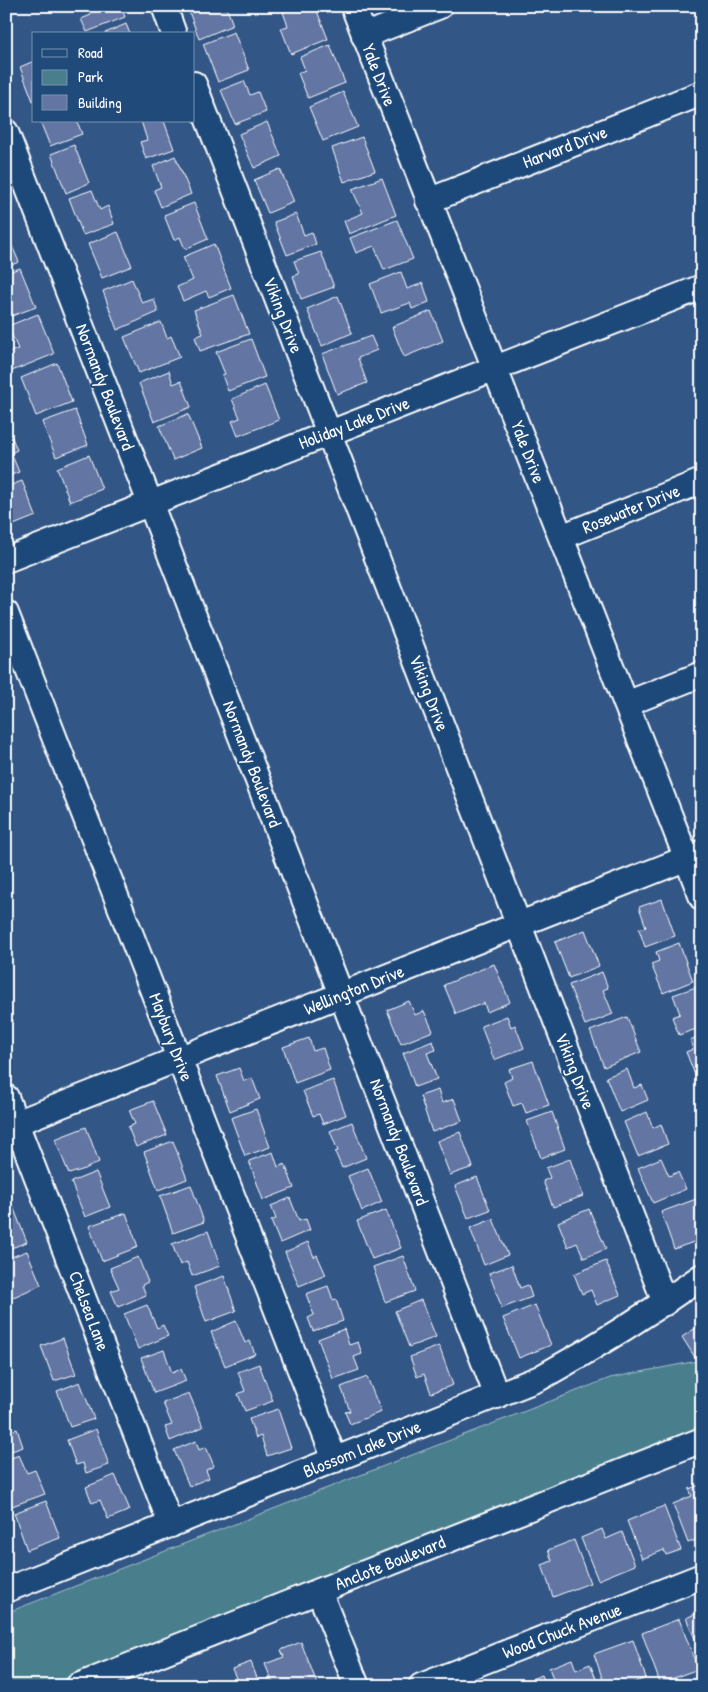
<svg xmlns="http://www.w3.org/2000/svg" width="708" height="1692" viewBox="0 0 708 1692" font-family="'Patrick Hand',sans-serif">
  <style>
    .green { fill: #497f8d; stroke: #a4bfc6 }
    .building { fill: #6275a3; stroke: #fff }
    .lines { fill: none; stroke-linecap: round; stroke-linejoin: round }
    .minor-casing { stroke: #fff; stroke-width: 28 }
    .minor { stroke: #1f4a7a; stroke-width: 24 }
    .labels { text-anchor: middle; stroke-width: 4; stroke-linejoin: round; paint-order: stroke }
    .street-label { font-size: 18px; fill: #fff; stroke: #1f4a7a }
  </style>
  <rect width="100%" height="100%" fill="#325686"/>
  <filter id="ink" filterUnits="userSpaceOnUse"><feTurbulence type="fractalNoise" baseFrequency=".02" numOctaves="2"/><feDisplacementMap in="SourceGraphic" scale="10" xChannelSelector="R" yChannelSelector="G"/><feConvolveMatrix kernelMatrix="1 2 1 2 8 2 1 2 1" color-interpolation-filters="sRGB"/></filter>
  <g filter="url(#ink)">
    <!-- green -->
    <path class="green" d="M702,1360V1431L56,1686H6V1613L610,1378Z"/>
    <!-- building -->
    <path class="building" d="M87,6H121L125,17L87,32L81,19L91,15Z
      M187,6H226L233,25L199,39Z
      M297,6H315L328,39L291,54L281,28L288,26L283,12Z
      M126,24L130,34H105V33Z
      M234,32L249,70L218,82L203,44Z
      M330,45L345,83L308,98L298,73L305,70L300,57Z
      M34,61V101H33L20,67Z
      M244,81L250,95L258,92L266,112L235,124L221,90Z
      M343,92L358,127L323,141L309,107Z
      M40,121H77L82,134L50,146Z
      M141,121H164L174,149L146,159L140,142L147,140Z
      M267,122L281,156L254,168L239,134Z
      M362,137L375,171L344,182L332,148Z
      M74,145L89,183L66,193L51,154Z
      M175,156L191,194L161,207L154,190L161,187L153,166Z
      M280,169L294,202L268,213L254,180Z
      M382,178L396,215L349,234L344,221L363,213L352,189Z
      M92,190L100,210L108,206L114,224L83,235L69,198Z
      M194,203L208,239L185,249L180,237L174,240L164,215Z
      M296,214L304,235L312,232L316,244L287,255L274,222Z
      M397,220L413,259L384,270L374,246L356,253L350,238Z
      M6,232L19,262L6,267Z
      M118,232L132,266L102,278L88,244Z
      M214,244L231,288L209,297L206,291L183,301L177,287L193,280L183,257Z
      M321,252L334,287L301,299L293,276L299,274L294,261Z
      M20,268L36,307L6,318V273Z
      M401,272L407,289L423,283L429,302L412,309L410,303L381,313L370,284Z
      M132,279L142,303L154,299L158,312L117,330L103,291Z
      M234,295L249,334L200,351L195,337L203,334L194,310Z
      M338,296L352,333L322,346L307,309Z
      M431,311L443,341L404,357L392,327Z
      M38,314L54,354L7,373L6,353L18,349L8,326Z
      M161,322L167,338L171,336L180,357L139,373L124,337Z
      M371,336L377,350L358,358L367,383L337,394L322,354Z
      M251,339L265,377L228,391L222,375L225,374L216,352Z
      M57,363L72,402L36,416L21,378Z
      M169,371L173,384L181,381L191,407L154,422L139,383Z
      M265,385L279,420L238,436L232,421L240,418L232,399Z
      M75,410L88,445L56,457L42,422Z
      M188,414L202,448L173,460L159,426Z
      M11,435L17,450L11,453L19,472L6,477V437Z
      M89,455L102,489L70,502L57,468Z
      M22,481L36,516L6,528V487Z
      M662,899L675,936L645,947L639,929L646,927L639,907Z
      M585,930L599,966L569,978L555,942Z
      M679,943L693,981L663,993L651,964L659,961L656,952Z
      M494,964L510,1002L487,1012L484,1003L456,1014L444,985Z
      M602,972L608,988L603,990L613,1014L585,1025L569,985Z
      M696,987L702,1001V1027L679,1035L672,1017L680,1014L673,995Z
      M409,1001L415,1015L424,1011L433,1031L401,1044L387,1010Z
      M507,1016L511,1027L515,1025L524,1048L494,1060L481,1026Z
      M627,1017L641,1052L604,1067L590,1031Z
      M702,1035V1078L697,1080L686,1052L693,1049L690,1040Z
      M309,1038L313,1051L323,1048L330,1070L295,1083L283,1047Z
      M433,1041L436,1050L427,1053L437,1079L415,1087L403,1053Z
      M533,1061L549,1105L526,1113L522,1103L513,1106L504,1082L512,1078L509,1069Z
      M239,1068L244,1081L252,1078L260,1099L230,1111L217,1076Z
      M627,1069L634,1088L642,1085L648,1100L620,1112L606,1077Z
      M333,1080L346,1115L323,1124L319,1114L313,1116L303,1091Z
      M438,1090L442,1103L454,1099L462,1121L432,1132L420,1096Z
      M153,1101L167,1135L136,1147L128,1127L135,1124L129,1110Z
      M256,1109L270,1147L245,1156L231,1118Z
      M552,1112L565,1149L541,1158L527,1121Z
      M647,1112L653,1128L661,1124L668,1144L638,1156L624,1122Z
      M352,1122L366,1158L342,1168L335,1152L338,1151L330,1131Z
      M86,1127L99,1162L85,1169L69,1174L55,1139Z
      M460,1132L473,1167L450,1175L437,1141Z
      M173,1141L187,1179L158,1190L144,1152Z
      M273,1152L278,1167L285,1164L294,1188L263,1200L249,1161Z
      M661,1158L669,1176L678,1172L686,1189L653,1203L638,1168Z
      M570,1159L583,1196L553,1207L543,1181L550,1178L546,1168Z
      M368,1168L382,1202L362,1211L348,1176Z
      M96,1172L110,1207L85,1217L71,1182Z
      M477,1177L490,1210L468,1218L455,1186Z
      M191,1185L204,1222L173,1233L160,1196Z
      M290,1198L299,1221L306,1219L310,1230L280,1243L271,1221L276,1219L271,1206Z
      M699,1198L702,1206V1239L674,1249L661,1212Z
      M12,1204L27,1242L6,1250V1207Z
      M589,1209L606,1249L584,1258L577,1243L568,1247L558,1222Z
      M386,1210L401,1248L372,1259L357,1221Z
      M126,1213L138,1247L102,1261L89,1226Z
      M493,1219L508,1255L484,1265L470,1228Z
      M208,1231L220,1266L192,1276L187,1262L180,1265L172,1244Z
      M308,1242L314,1257L317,1255L326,1275L299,1286L285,1252Z
      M27,1251L41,1285L11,1298L6,1287V1259Z
      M403,1256L415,1291L385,1302L373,1267Z
      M138,1257L148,1282L142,1285L146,1295L118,1307L111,1291L119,1288L110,1268Z
      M606,1261L620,1295L597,1305L591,1290L582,1294L574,1274Z
      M512,1265L520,1288L528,1285L532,1297L502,1308L489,1273Z
      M224,1276L236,1311L206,1322L194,1287Z
      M328,1286L333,1300L336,1299L343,1321L313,1331L308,1318L314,1315L306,1294Z
      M421,1300L436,1337L409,1347L395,1311Z
      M147,1305L157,1328L163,1325L168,1336L138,1349L124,1314Z
      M535,1305L551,1345L519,1358L503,1318Z
      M236,1321L245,1343L250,1341L255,1354L225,1366L211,1332Z
      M702,1324V1355L696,1359L682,1337Z
      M344,1329L349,1345L358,1342L362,1354L354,1357L359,1370L333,1379L318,1339Z
      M63,1338L76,1374L54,1381L41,1346Z
      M439,1346L453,1385L431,1393L424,1374L417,1377L410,1357Z
      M164,1350L172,1373L181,1369L186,1381L154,1393L141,1358Z
      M259,1364L273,1401L245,1411L238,1394L245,1391L238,1372Z
      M367,1377L381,1412L350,1424L345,1412L350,1411L341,1387Z
      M80,1382L94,1419L70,1427L57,1391Z
      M189,1393L203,1427L170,1441L165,1427L172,1425L163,1403Z
      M278,1409L291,1448L267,1456L261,1436L256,1438L249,1419Z
      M6,1427L8,1432L17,1429L23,1447L6,1453Z
      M96,1429L109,1465L86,1473L83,1463L76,1465L67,1440Z
      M196,1441L199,1450L206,1447L214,1466L206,1470L209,1478L189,1486L174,1450Z
      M19,1455L27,1473L35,1470L45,1494L12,1506L6,1492V1460Z
      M115,1475L130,1510L108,1519L100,1500L92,1503L86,1487Z
      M702,1484V1539L701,1538L688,1543L673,1504L692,1496L689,1489Z
      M46,1501L60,1538L27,1550L14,1513Z
      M664,1506L681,1550L666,1555L664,1550L642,1559L627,1521Z
      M602,1529L606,1539L622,1532L635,1565L598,1580L581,1538Z
      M574,1540L590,1583L553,1597L542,1565L552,1561L548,1550Z
      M702,1611V1655L686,1618Z
      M679,1619L698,1669L660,1683L642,1633Z
      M633,1640L646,1678L625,1686H605L594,1654Z
      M301,1642L318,1686H274L265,1664L284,1657L281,1650Z
      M572,1659L576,1670L590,1664L599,1686H556L549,1668Z
      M251,1662L260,1686H223L237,1680L232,1669Z
      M542,1675L546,1686H512Z"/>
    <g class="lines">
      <!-- minor casing -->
      <g class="minor-casing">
        <path id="minor" d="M164,6L174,34
          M353,6L702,898
          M364,36L440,6
          M194,84L665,1303
          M6,132L497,1396
          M428,201L702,93
          M561,537L702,481
          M6,560L702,287
          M6,613L335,1460
          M626,704L702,674
          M6,1097L171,1525
          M6,1127L700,853
          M6,1590L540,1378C596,1347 650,1313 702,1276
          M319,1591L357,1686
          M78,1686L702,1440
          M421,1686L702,1576"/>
      </g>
      <!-- minor -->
      <use href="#minor" class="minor"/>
    </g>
  </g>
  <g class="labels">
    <!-- street labels -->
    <g class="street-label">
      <text transform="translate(379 75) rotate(69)" y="6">Yale Drive</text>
      <text transform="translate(565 147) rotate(-21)" y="6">Harvard Drive</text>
      <text transform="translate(283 315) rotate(69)" y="6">Viking Drive</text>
      <text transform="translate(105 387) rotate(69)" y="6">Normandy Boulevard</text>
      <text transform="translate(354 423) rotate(-21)" y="6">Holiday Lake Drive</text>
      <text transform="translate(528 452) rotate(69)" y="6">Yale Drive</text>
      <text transform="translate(631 509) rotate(-22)" y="6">Rosewater Drive</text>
      <text transform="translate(429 693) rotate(69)" y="6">Viking Drive</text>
      <text transform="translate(252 764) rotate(69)" y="6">Normandy Boulevard</text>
      <text transform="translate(354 990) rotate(-22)" y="6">Wellington Drive</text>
      <text transform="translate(171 1037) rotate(69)" y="6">Maybury Drive</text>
      <text transform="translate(575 1071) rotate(69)" y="6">Viking Drive</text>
      <text transform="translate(399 1142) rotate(69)" y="6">Normandy Boulevard</text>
      <text transform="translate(89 1311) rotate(69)" y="6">Chelsea Lane</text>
      <text transform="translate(362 1449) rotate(-22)" y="6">Blossom Lake Drive</text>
      <text transform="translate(390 1563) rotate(-22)" y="6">Anclote Boulevard</text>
      <text transform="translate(562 1631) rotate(-21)" y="6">Wood Chuck Avenue</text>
    </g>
  </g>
  <!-- margin -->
  <rect width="708" height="1692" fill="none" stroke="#1f4a7a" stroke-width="25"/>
  <rect x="12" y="12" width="683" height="1667" fill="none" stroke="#fff" stroke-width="2" filter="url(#ink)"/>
  <!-- legend -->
  <rect x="32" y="32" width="162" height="90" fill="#1f4a7a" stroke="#7992af"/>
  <rect x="42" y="49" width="25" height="8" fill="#1f4a7a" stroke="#7992af"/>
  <text x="78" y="58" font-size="15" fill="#ffffff">Road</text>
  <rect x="42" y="70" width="25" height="15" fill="#497f8d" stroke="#7992af"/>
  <text x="78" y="82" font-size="15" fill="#ffffff">Park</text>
  <rect x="42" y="95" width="25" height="15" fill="#6275a3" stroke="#7992af"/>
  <text x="78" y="108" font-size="15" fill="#ffffff">Building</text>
</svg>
